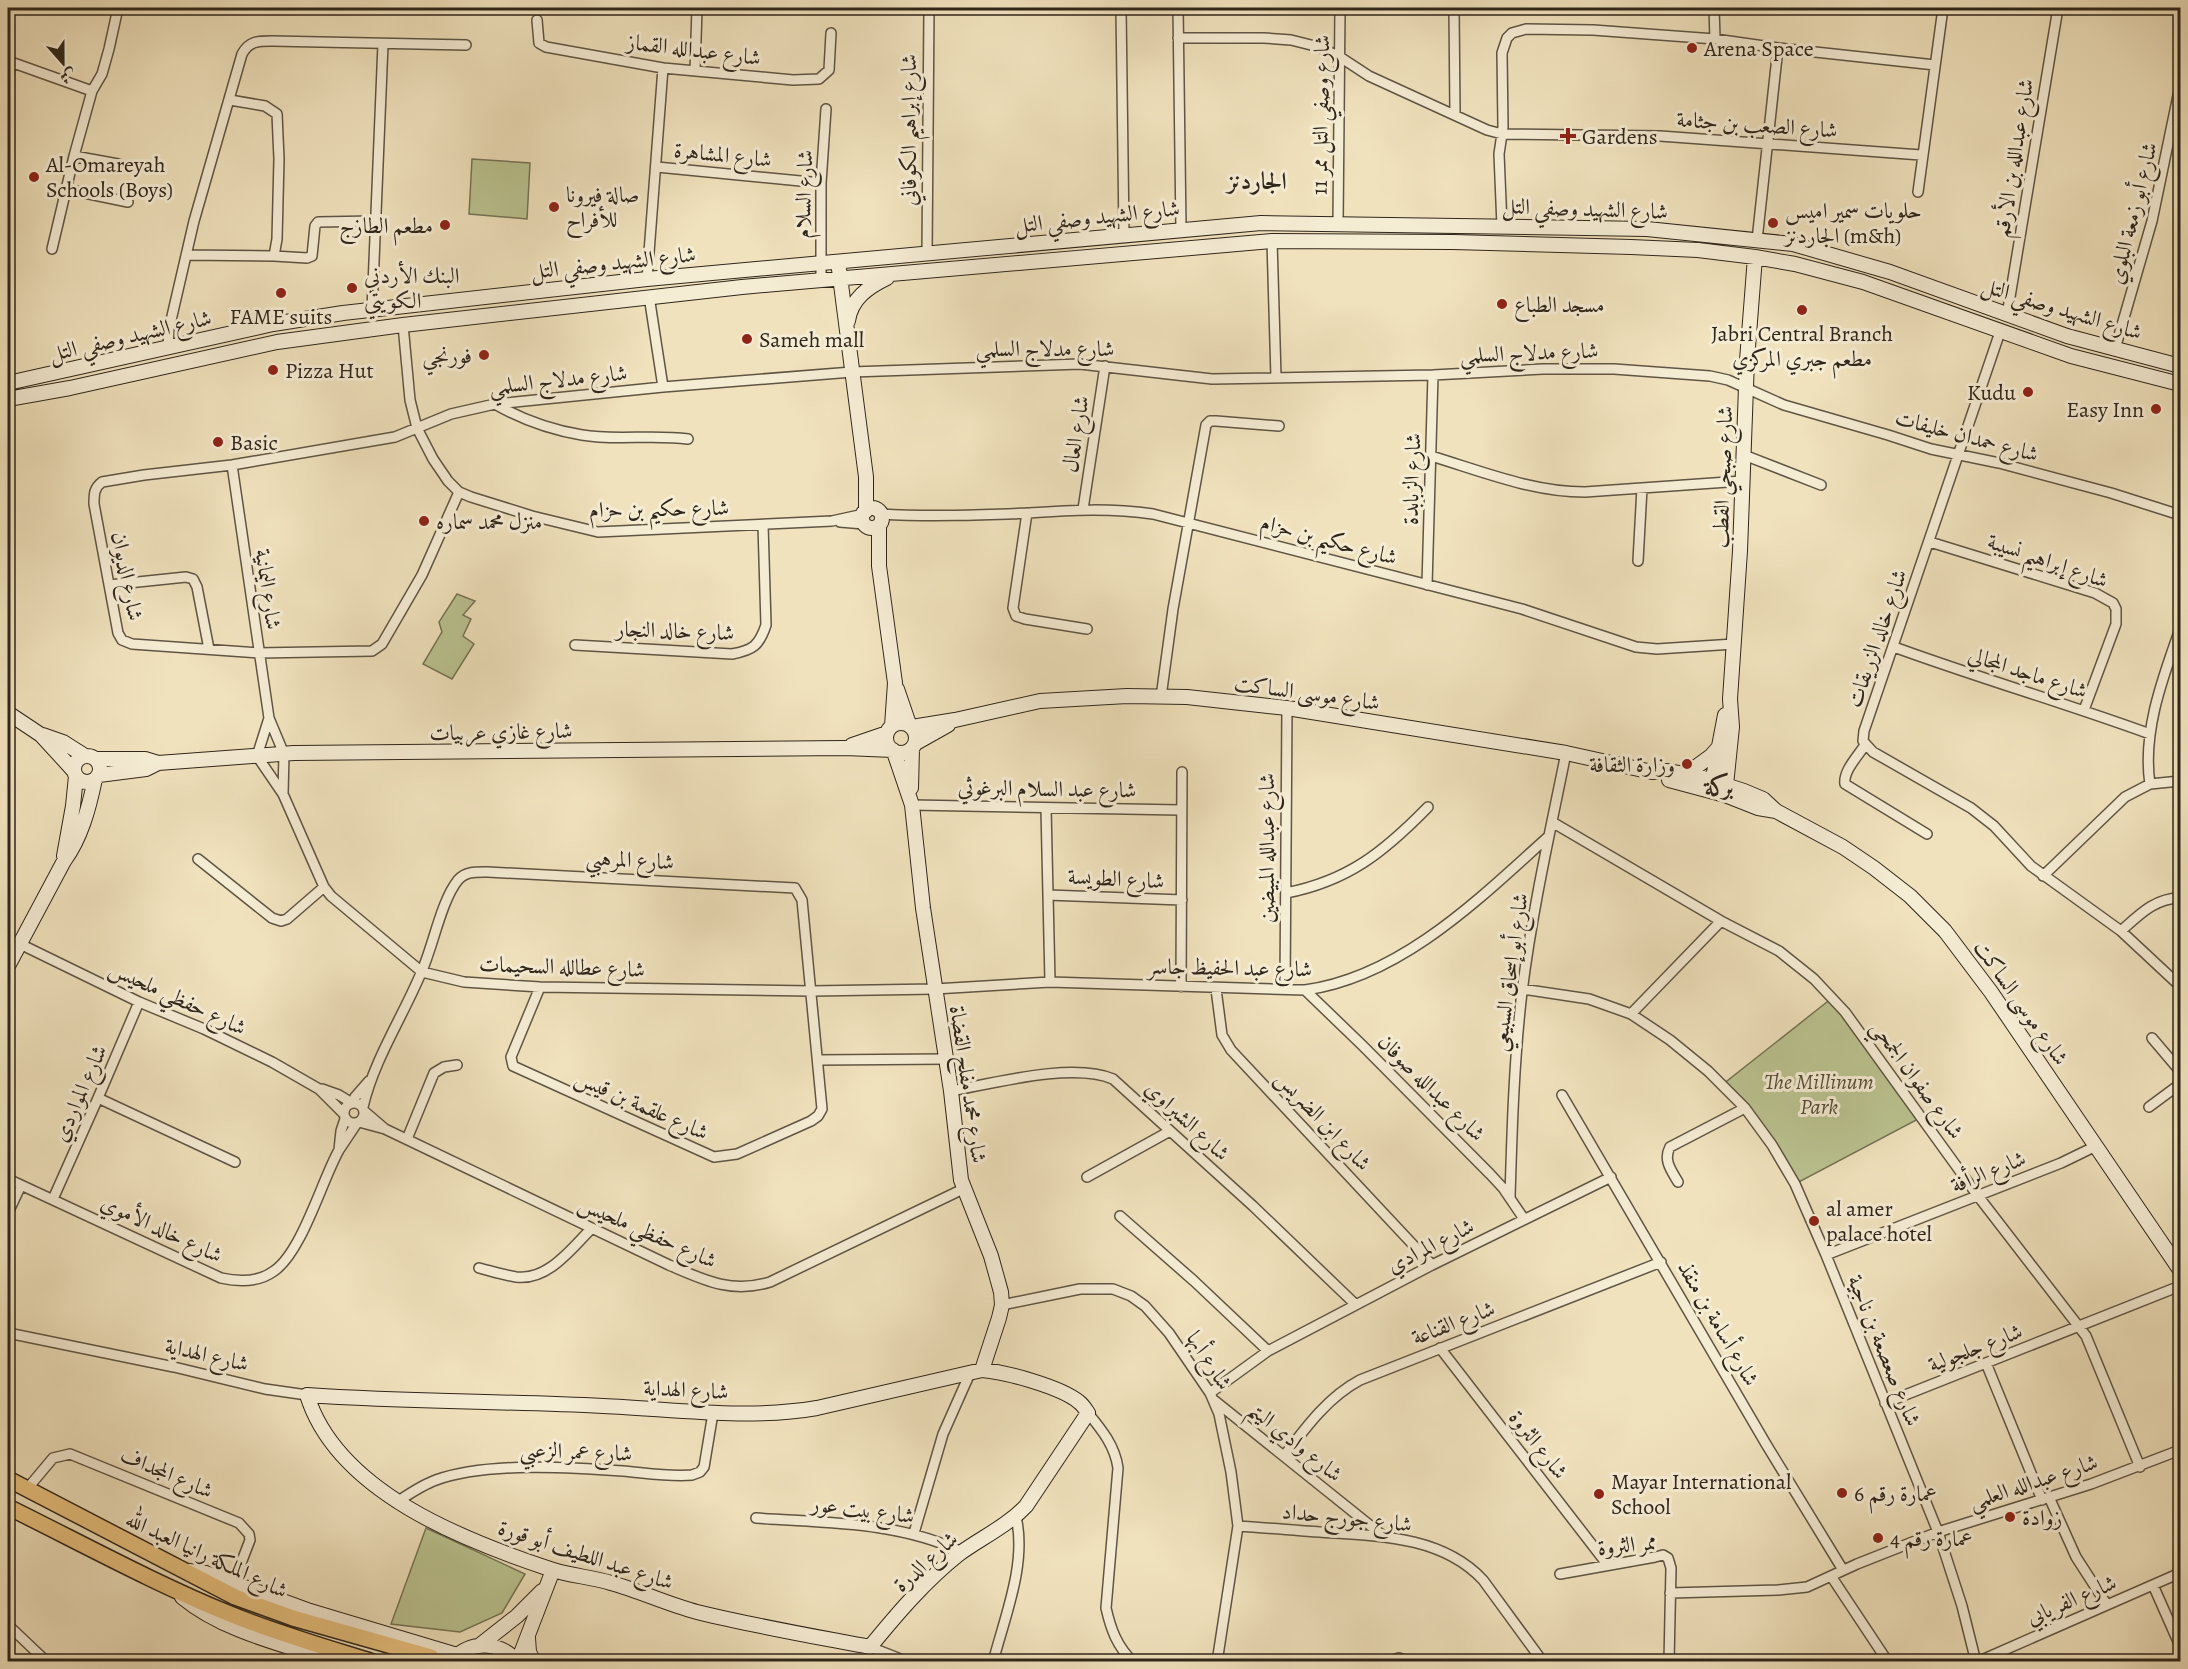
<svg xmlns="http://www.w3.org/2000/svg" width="2188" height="1669" viewBox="0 0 2188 1669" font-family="Alegreya,Amiri,serif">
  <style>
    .green { fill: #bac390; stroke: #747456; stroke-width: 1.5 }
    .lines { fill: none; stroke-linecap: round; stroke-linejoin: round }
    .primary-tunnel { stroke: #c9bc9d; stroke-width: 15; stroke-dasharray: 15 8; stroke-linecap: butt }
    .street-casing { stroke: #5f5544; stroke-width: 12 }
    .secondary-casing { stroke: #2f261b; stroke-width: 16 }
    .primary-casing { stroke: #2f261b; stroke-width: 18 }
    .street { stroke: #f5ecd4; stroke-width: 9 }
    .secondary { stroke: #f5ecd4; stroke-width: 14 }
    .primary { stroke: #e8c17e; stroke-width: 15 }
    .poi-dot { fill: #8f2418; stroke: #f5ecd4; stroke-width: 2 }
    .labels { text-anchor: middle; stroke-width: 6; stroke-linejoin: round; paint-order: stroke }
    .poi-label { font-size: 22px; fill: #2f261b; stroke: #f5ecd4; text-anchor: start }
    .street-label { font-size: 22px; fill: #2f261b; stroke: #f5ecd4 }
    .park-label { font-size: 22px; font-style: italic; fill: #524d38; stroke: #f5ecd4 }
    .neighbourhood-label { font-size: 24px; font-weight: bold; fill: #2f261b; stroke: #f5ecd4 }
  </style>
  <rect width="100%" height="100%" fill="#f0e2bd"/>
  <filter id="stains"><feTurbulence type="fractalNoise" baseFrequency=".00333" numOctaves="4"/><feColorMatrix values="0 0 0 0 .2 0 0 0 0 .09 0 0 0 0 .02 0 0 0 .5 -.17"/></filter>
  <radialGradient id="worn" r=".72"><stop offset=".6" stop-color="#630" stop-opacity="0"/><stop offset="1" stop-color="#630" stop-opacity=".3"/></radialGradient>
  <!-- green -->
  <path class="green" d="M472,159L530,163L527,219L469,214Z
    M457,594L475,601L463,615L471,619L463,636L474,644L452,679L423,664L442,632L439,622Z
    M1832,998L1922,1117L1795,1184L1786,1169L1722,1085Z
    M426,1528L525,1574L502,1613L460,1632L391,1624Z"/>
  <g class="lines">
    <!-- primary-tunnel -->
    <path class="primary-tunnel" d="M431,1657L448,1662"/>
    <!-- street casing -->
    <g class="street-casing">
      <path id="street" d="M1121,8L1124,234
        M1178,8L1181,229
        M1454,8L1455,114
        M1714,8L1715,39
        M537,20L539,43L546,47L663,68L793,80L819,79L829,70L831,33
        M1178,38H1264L1291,40L1319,47L1340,57L1369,76L1487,130L1502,134L1660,136L1921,155
        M8,61L92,91
        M695,71L697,8
        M8,78L11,63
        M74,156L118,164
        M657,167L821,183
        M65,189L128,202
        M1918,192L1943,8
        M1338,224L1340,8
        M1502,226L1499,154L1503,127L1502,53L1507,38L1512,33L1526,29L1593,30L1715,39L1778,48L1935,65
        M1757,240L1778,48
        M1272,241L1276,377
        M52,249L74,156L92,91L102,74L109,49L118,8
        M927,254L929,8
        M186,255L274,256L277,239L279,159L277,114L265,106L230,100
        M274,256L307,258L312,256L315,226L318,222L375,221
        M647,279L663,68
        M821,280V183L826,109
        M649,296L663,387
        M372,310L383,44
        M2007,315L2058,8
        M403,325L410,400L417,428L433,459L448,481L459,492L471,497L532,516L598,532L832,521L864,514
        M2000,332L1864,731L1863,741L1873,752L1971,808L1994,826L2031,866L2121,931L2180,986
        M168,348L169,329L194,221L242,54C249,41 258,41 272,41L466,45
        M2115,349L2152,221L2180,86
        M495,404C521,419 552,430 582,435C615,441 653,434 688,439
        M1744,455L1821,485
        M1431,456C1481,471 1532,492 1585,492L1742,481
        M232,465L269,718L284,754L283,794
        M459,492L422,575L382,644L372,651L258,653L132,644L122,640L118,633L94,504C94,494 94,488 102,482L144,475L232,465L395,437L451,414L495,404L663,387L852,372L1080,364L1212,379L1433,375L1543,369H1614L1710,376L1728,380L1784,405L1888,435L1931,449L1999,463L2111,493L2180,515
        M1083,509L1105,366
        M1027,513L1013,608L1016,616L1025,619L1087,629
        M881,514C930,517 980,515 1029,513C1072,510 1110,508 1153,514L1522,609L1636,647L1657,649L1734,644
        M840,522L864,524
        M1930,542L2095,593L2113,603L2116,609V624L2084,710
        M1638,561L1642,488
        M109,585L186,577L193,579L197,587L209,649
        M1427,585L1433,375
        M575,645L732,654C753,650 759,646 766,625L763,525
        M1894,647C1979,678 2065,703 2150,734
        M1161,697L1173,609L1206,425L1210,421H1216L1279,426
        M269,718L257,756L283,794L324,887L331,896L422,972L464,982L540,987L812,991L935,989L1050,982L1305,990C1401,977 1480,898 1549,836
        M1865,745C1858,756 1843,771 1845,784L1927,834
        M2150,784C2142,732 2163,677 2180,629
        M912,805L1180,810
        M1046,808L1050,982
        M1552,822L1721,921L1779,951L1814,979L1845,1012L1978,1196L2086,1336L2140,1467
        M198,859L272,918L281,921L287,919L324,887
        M2043,876L2125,797L2150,784L2180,781
        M1286,893C1348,881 1384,852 1428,807
        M1048,895L1182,900
        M2121,931C2139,915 2155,898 2180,898
        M18,943L139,1002L204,1029L272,1062L319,1089L344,1114
        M1181,987L1182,772
        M1216,989L1222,1035L1231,1050L1432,1265
        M1285,989L1287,708
        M1522,989L1589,999L1631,1014L1670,1040L1708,1071L1745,1108L1772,1145L1795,1184L1826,1255L1938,1532L1962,1606L1976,1662
        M1305,990L1363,1046L1490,1174L1503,1188L1524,1219
        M1631,1014L1721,921
        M2152,1038L2180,1071
        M819,1060L946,1059
        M322,1089L339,1095L352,1103
        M951,1091C995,1083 1073,1062 1113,1079L1253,1206L1355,1304
        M1562,1095L1766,1444L1843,1570
        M98,1098L235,1162
        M344 1113a10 10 0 1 1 20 0a10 10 0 1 1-20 0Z
        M353,1103L355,1097L369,1081
        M363,1107C374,1060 402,1018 421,973C433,947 441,901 458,880C466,871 477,872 488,872L795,888L802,900L822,1109L818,1116L811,1121L737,1154L714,1157L513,1066L511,1057L540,987
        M2149,1107L2180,1084
        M364,1111L385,1129
        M359,1122L385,1129L669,1265C704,1280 731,1294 770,1282L963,1189
        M407,1139L434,1073L444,1067L457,1065
        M339,1150L341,1131L345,1119
        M1087,1177L1170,1131
        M8,1179L221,1278C239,1282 259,1282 274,1271C302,1252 322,1180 339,1150C345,1141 351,1132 357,1123
        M1678,1182C1671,1170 1663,1160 1670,1147L1745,1108
        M1510,1197C1512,1129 1514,1060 1522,992C1532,912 1550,832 1566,753
        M53,1199L98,1098L139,1002
        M8,1213L21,1185
        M1120,1216L1194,1281L1268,1351
        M1826,1255L2061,1163L2096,1146
        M479,1268C491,1271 504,1275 516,1277C548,1281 571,1249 592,1228
        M1002,1305L1080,1289H1113L1131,1296L1145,1306L1169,1333L1210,1393L1219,1414L1231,1472L1238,1526L1217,1662
        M8,1333L174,1367L265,1389L307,1395
        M1440,1348L1607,1564
        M1986,1363L2042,1500
        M1210,1393L1268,1351L1432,1265L1611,1177
        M1215,1401L1382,1535
        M1885,1403L2180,1286
        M1088,1413C1102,1430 1115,1446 1118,1468L1106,1608C1111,1630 1117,1646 1133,1662
        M1284,1456C1306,1427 1328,1397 1360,1380L1661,1262
        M27,1489L53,1458L70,1454L239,1523L249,1534L250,1540L233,1584
        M2049,1497L2076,1557L2107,1605
        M397,1502C409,1494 422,1485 436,1480C486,1462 570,1467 623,1471C646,1473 669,1477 692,1475L700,1472L704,1467L713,1413
        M756,1518C825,1523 898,1521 962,1552
        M1238,1526C1270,1528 1302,1531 1334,1533C1387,1536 1445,1539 1483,1580L1543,1662
        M914,1533L943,1434L971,1371
        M1560,1574L1655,1557L1663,1555L1668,1558L1671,1568L1669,1662
        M1831,1576L1888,1662
        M2153,1585L2180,1646
        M1670,1593L1778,1590L1807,1587L1857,1564L1938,1532L2091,1484L2180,1450
        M8,1625L47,1662
        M870,1647L908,1662
        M993,1662C1005,1616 1027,1563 1016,1517
        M1387,1662L1399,1658L1411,1662
        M1977,1662L2180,1573"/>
    </g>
    <!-- secondary casing -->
    <g class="secondary-casing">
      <path id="secondary" d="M839,269L866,477V511
        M848,321C851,299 868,287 887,278
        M8,383L273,324L343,313L647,279L1261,223L1647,229L1793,244L1890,272L2067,336L2180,366
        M8,399L70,388L277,342L403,325L742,287L1272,241L1453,242L1631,247L1698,250L1755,257L1795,264L1863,282L2071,356L2180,384
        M862 518a10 10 0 1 1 20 0a10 10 0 1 1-20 0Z
        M879,526V566L895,683L892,726
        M897,689L909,724
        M8,713L41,735L73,770
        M886 738a15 15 0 1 1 30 0a15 15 0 1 1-30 0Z
        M912,727L955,720L1040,701L1127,696L1187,697L1287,708L1566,753L1652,772L1666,771L1697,776L1744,791L1763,799L1776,811L1843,847L1874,868L1910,896L1945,931L1991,992L2180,1270
        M43,735L63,742L85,756
        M916,743L948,725
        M852,745L887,733
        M894,752L912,805L923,908L951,1091L961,1180L991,1256L1001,1292L1002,1305L999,1318L982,1370
        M74 769a13 13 0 1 1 26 0a13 13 0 1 1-26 0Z
        M95,759H145L158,763
        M99,775L146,769L158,763L294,753L845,748L893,750
        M1685,775L1711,756L1719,747
        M1669,780L1725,795L1758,808L1776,811
        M911,788L912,749
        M1711,788L1725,715
        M1725,795L1732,727L1730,699L1740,551L1747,360L1755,257
        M64,856L73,806L76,776
        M8,966L64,861C81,838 89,808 95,779
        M982,1370C1006,1372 1061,1387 1079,1402C1083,1405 1086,1410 1088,1413L1026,1506C1007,1526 981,1538 959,1554C925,1581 897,1614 870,1647C812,1636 754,1626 697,1612C667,1604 640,1591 611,1583C592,1577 572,1576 553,1570C465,1541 337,1492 307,1395C406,1402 505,1401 603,1406C674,1409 747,1420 817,1408Z
        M189,1571L206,1573L310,1611L457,1655
        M182,1597C224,1632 286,1645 337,1662
        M528,1638L529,1652L534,1662
        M480,1645L517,1616L542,1591
        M452,1660C472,1640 499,1641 518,1662
        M518,1661L553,1570"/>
    </g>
    <!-- primary casing -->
    <g class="primary-casing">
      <path id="primary" d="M8,1479L235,1597L293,1618L431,1657
        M8,1507C81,1543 154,1583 230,1614C276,1633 325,1647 373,1662"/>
    </g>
    <!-- street -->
    <use href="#street" class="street"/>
    <!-- secondary -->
    <use href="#secondary" class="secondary"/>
    <!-- primary -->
    <use href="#primary" class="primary"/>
  </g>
  <!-- markers -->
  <g class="poi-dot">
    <circle cx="1692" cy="48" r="6"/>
    <path d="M1565 127h6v6h6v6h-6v6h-6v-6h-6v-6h6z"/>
    <circle cx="34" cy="177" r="6"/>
    <circle cx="554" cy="207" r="6"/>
    <circle cx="1773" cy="223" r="6"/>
    <circle cx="445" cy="225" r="6"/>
    <circle cx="352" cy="288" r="6"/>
    <circle cx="281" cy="293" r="6"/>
    <circle cx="1502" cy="304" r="6"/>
    <circle cx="1802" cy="310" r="6"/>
    <circle cx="747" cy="339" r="6"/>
    <circle cx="484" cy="355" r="6"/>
    <circle cx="273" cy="370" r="6"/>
    <circle cx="2028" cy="392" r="6"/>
    <circle cx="2156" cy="409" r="6"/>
    <circle cx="218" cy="442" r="6"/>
    <circle cx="424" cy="521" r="6"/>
    <circle cx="1687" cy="764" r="6"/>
    <circle cx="1814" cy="1221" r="6"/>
    <circle cx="1842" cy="1493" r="6"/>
    <circle cx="1599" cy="1494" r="6"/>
    <circle cx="2010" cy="1517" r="6"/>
    <circle cx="1878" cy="1538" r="6"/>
  </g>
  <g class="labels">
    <!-- poi labels -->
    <g class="poi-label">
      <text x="1704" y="56">Arena Space</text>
      <text x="1582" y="144">Gardens</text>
      <text x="46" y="172">Al-Omareyah<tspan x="46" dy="25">Schools (Boys)</tspan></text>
      <text x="566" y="202">صالة فيرونا<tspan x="566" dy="25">للأفراح</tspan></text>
      <text x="1785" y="218">حلويات سمير اميس<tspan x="1785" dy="25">الجاردنز (m&amp;h)</tspan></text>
      <text x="433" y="233" text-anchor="end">مطعم الطازج</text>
      <text x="364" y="283">البنك الأردني<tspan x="364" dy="25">الكويتي</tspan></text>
      <text x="1514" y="312">مسجد الطباع</text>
      <text x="281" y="324" text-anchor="middle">FAME suits</text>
      <text x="1802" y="341" text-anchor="middle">Jabri Central Branch<tspan x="1802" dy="25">مطعم جبري المركزي</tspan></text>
      <text x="759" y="347">Sameh mall</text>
      <text x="472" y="363" text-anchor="end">فورنجي</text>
      <text x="285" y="378">Pizza Hut</text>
      <text x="2016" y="400" text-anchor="end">Kudu</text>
      <text x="2144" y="417" text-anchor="end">Easy Inn</text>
      <text x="230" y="450">Basic</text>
      <text x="436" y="529">منزل محمد سماره</text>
      <text x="1675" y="772" text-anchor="end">وزارة الثقافة</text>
      <text x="1826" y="1216">al amer<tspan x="1826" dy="25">palace hotel</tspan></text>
      <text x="1611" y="1489">Mayar International<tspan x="1611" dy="25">School</tspan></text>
      <text x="1854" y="1501">عمارة رقم 6</text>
      <text x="2022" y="1525">زوادة</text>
      <text x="1890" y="1546">عمارة رقم 4</text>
    </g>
    <!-- street labels -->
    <g class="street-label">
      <text transform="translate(694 49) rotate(7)" y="8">شارع عبدالله القماز</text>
      <text transform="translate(1320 115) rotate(-89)" y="8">شارع وصفي التل ممر 11</text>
      <text transform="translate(1757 124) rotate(4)" y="8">شارع الصعب بن جثامة</text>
      <text transform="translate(908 130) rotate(-90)" y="8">شارع إبراهيم الكوفاني</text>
      <text transform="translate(723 154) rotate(6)" y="8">شارع المشاهرة</text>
      <text transform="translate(2013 158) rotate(-81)" y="8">شارع عبدالله بن الأرقم</text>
      <text transform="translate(803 194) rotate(-88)" y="8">شارع السلام</text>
      <text transform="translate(1585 208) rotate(2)" y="8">شارع الشهيد وصفي التل</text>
      <text transform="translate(2132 213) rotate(-76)" y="8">شارع أبو زمعة البلوي</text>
      <text transform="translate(1097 216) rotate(-6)" y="8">شارع الشهيد وصفي التل</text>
      <text transform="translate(613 262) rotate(-6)" y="8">شارع الشهيد وصفي التل</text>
      <text transform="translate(2062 308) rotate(17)" y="8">شارع الشهيد وصفي التل</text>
      <text transform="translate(130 335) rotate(-13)" y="8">شارع الشهيد وصفي التل</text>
      <text x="1045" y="356">شارع مدلاج السلمي</text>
      <text transform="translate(1529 352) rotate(-2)" y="8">شارع مدلاج السلمي</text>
      <text transform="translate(558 379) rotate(-6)" y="8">شارع مدلاج السلمي</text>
      <text transform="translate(1075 434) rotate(-81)" y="8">شارع العال</text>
      <text transform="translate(1967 435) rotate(15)" y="8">شارع حمدان خليفات</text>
      <text transform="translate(1722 477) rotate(-88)" y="8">شارع صبحي القطب</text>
      <text transform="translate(1411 479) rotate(-88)" y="8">شارع الزبابدة</text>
      <text transform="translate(659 508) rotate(-1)" y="8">شارع حكيم بن حزام</text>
      <text transform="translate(1329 539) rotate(15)" y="8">شارع حكيم بن حزام</text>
      <text transform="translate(2048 560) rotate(19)" y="8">شارع إبراهيم نسيبة</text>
      <text transform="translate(128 576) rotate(79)" y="8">شارع الديوان</text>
      <text transform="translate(269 589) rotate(82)" y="8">شارع اليمانية</text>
      <text transform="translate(675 630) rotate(2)" y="8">شارع خالد النجار</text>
      <text transform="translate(1876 638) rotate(-71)" y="8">شارع خالد الزريقات</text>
      <text transform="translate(2028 672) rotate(18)" y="8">شارع ماجد المجالي</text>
      <text transform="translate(1307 692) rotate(8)" y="8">شارع موسى الساكت</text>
      <text transform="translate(501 731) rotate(-1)" y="8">شارع غازي عربيات</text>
      <text transform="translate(1047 788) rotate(1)" y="8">شارع عبد السلام البرغوثي</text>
      <text transform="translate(1266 848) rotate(-90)" y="8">شارع عبدالله المبيضين</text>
      <text transform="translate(630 859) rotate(3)" y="8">شارع المرهبي</text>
      <text transform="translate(1116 878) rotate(3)" y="8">شارع الطويسة</text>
      <text transform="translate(562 966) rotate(2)" y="8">شارع عطالله السحيمات</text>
      <text transform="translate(1230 967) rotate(1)" y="8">شارع عبد الحفيظ جاسر</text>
      <text transform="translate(1509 972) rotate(-82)" y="8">شارع أبو إسحاق السبيعي</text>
      <text transform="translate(178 997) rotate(25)" y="8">شارع حفظي ملحيس</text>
      <text transform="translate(2022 1002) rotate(55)" y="8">شارع موسى الساكت</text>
      <text transform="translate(1918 1079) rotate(54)" y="8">شارع صفوان الجمحي</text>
      <text transform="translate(969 1084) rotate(82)" y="8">شارع محمد مفلح القضاة</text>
      <text transform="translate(1432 1087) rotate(45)" y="8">شارع عبدالله صوفان</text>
      <text transform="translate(79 1093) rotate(-66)" y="8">شارع المواردي</text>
      <text transform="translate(642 1104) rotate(24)" y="8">شارع علقمة بن قيس</text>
      <text transform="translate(1188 1120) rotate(43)" y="8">شارع الشبراوي</text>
      <text transform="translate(1324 1120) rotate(47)" y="8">شارع ابن الضريس</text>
      <text transform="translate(1988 1171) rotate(-22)" y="8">شارع الرأفة</text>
      <text transform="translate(162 1228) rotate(25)" y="8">شارع خالد الأموي</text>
      <text transform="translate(648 1231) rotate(24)" y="8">شارع حفظي ملحيس</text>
      <text transform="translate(1430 1245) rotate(-27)" y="8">شارع المرادي</text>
      <text transform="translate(1453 1322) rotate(-21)" y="8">شارع القناعة</text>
      <text transform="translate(1719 1323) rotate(60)" y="8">شارع أسامة بن منقذ</text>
      <text transform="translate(1975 1347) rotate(-21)" y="8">شارع جلجولية</text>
      <text transform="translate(1885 1350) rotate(68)" y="8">شارع صعصعة بن ناجية</text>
      <text transform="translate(207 1354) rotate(13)" y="8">شارع الهداية</text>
      <text transform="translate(1210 1360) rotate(57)" y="8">شارع أبها</text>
      <text transform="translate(686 1389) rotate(3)" y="8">شارع الهداية</text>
      <text transform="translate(1296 1441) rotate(39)" y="8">شارع وادي اليتم</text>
      <text transform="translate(1539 1444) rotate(52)" y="8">شارع الثروة</text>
      <text transform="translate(576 1451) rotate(2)" y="8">شارع عمر الزعبي</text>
      <text transform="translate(167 1472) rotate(23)" y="8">شارع المجداف</text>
      <text transform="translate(2033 1481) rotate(-18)" y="8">شارع عبدالله العلمي</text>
      <text transform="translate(863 1509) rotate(7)" y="8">شارع بيت عور</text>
      <text transform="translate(1347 1517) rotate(6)" y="8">شارع جورج حداد</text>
      <text transform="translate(1627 1544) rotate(-6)" y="8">ممر الثروة</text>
      <text transform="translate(207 1554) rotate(25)" y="8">شارع الملكة رانيا العبد الله</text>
      <text transform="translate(586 1554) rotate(18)" y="8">شارع عبد اللطيف أبو قورة</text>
      <text transform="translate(925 1561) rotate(-42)" y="8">شارع الدرة</text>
      <text transform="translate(2071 1599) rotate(-23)" y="8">شارع الفريابي</text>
    </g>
    <!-- park labels -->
    <g class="park-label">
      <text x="1819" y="1089">The Millinum<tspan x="1819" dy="25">Park</tspan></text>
    </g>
    <!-- neighbourhood labels -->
    <g class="neighbourhood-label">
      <text x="1257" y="189">الجاردنز</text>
      <text x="1719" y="795">بركة</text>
    </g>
  </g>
  <!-- margin -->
  <rect width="2188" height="1669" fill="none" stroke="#f0e2bd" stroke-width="30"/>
  <rect x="9" y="9" width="2170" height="1651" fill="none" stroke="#2f261b" stroke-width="3"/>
  <rect x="15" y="15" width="2158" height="1639" fill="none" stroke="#2f261b" stroke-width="1.5"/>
  <!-- north arrow -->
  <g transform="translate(63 63) rotate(159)" stroke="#f5ecd4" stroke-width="4.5" paint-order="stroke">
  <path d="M0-4.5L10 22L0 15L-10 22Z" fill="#2f261b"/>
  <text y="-9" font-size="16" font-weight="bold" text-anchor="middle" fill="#2f261b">ش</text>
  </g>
  <rect width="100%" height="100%" filter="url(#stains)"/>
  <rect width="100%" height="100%" fill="url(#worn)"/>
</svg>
